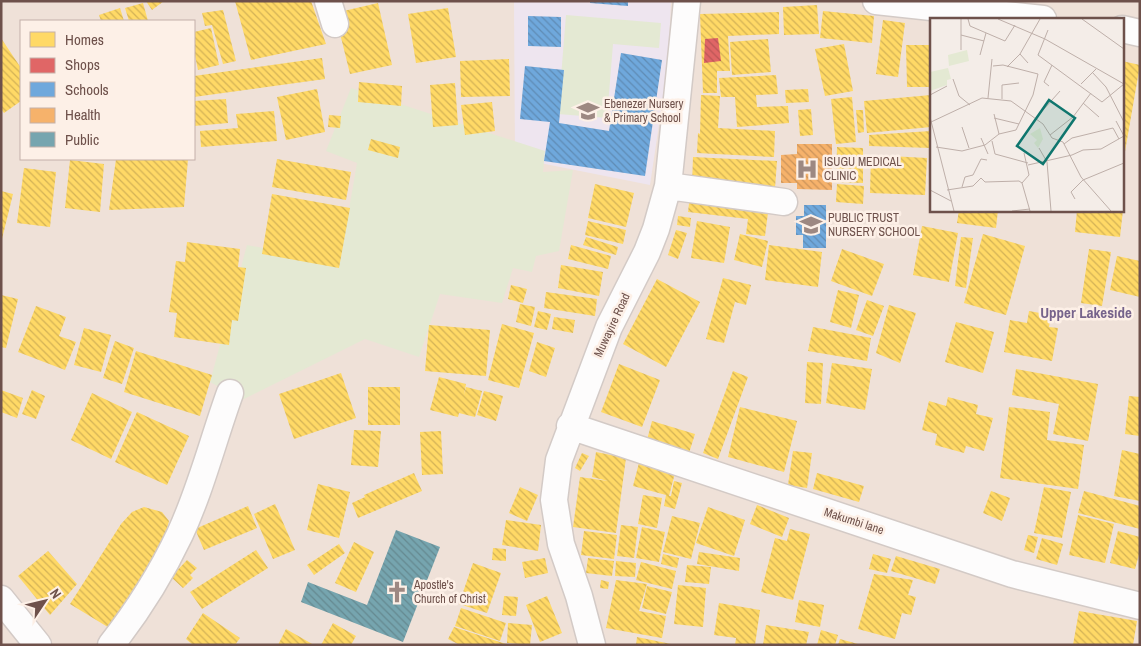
<svg xmlns="http://www.w3.org/2000/svg" width="1141" height="646" viewBox="0 0 1141 646" font-family="'Archivo Narrow',sans-serif">
  <style>
    .residential { fill: #efe1d8; fill-rule: evenodd }
    .education { fill: #eee5ef }
    .garden { fill: #e4e9d3 }
    .homes { fill: url(#homes-back-hatch) }
    .shops { fill: url(#shops-back-hatch) }
    .schools { fill: url(#schools-back-hatch) }
    .health { fill: url(#health-back-hatch) }
    .public { fill: url(#public-back-hatch) }
    .lines { fill: none; stroke-linecap: round; stroke-linejoin: round }
    .minor-casing { stroke: #d3cac6; stroke-width: 29 }
    .minor { stroke: #fdfcfc; stroke-width: 26 }
    .labels { text-anchor: middle; stroke-width: 5; stroke-linejoin: round; paint-order: stroke }
    .poi-label { font-size: 12px; fill: #6e514b; stroke: #fdf0e7; text-anchor: start }
    .street-label { font-size: 12px; fill: #6e514b; stroke: #fdf0e7 }
    .quarter-label { font-size: 15px; font-weight: bold; fill: #76638b; stroke: #fdf0e7 }
    .inset-road { fill: none; stroke: #beafa9; stroke-width: 1 }
    .view { fill: #0f766e; fill-opacity: 0.15; stroke: #0f766e; stroke-width: 2.5 }
    .inset-edge { fill: none; stroke: #6e514b; stroke-width: 2.5 }
  </style>
  <defs>
    <pattern id="homes-back-hatch" width="6" height="6" patternUnits="userSpaceOnUse" patternTransform="scale(1.25)"><rect width="6" height="6" fill="#ffd966"/><path d="M-1 5l2 2M0 0l6 6M5-1l2 2" fill="none" stroke="#d3b256"/></pattern>
    <pattern id="shops-back-hatch" width="6" height="6" patternUnits="userSpaceOnUse" patternTransform="scale(1.25)"><rect width="6" height="6" fill="#e06666"/><path d="M-1 5l2 2M0 0l6 6M5-1l2 2" fill="none" stroke="#ba5656"/></pattern>
    <pattern id="schools-back-hatch" width="6" height="6" patternUnits="userSpaceOnUse" patternTransform="scale(1.25)"><rect width="6" height="6" fill="#6fa8dc"/><path d="M-1 5l2 2M0 0l6 6M5-1l2 2" fill="none" stroke="#5f8bb4"/></pattern>
    <pattern id="health-back-hatch" width="6" height="6" patternUnits="userSpaceOnUse" patternTransform="scale(1.25)"><rect width="6" height="6" fill="#f6b26b"/><path d="M-1 5l2 2M0 0l6 6M5-1l2 2" fill="none" stroke="#cb935a"/></pattern>
    <pattern id="public-back-hatch" width="6" height="6" patternUnits="userSpaceOnUse" patternTransform="scale(1.25)"><rect width="6" height="6" fill="#76a5af"/><path d="M-1 5l2 2M0 0l6 6M5-1l2 2" fill="none" stroke="#658990"/></pattern>
  </defs>
  <rect width="100%" height="100%" fill="#f4ede8"/>
  <!-- residential -->
  <path class="residential" d="M1,1H1140V645H1ZM931,19H1122V210H931ZM21,21H194V159H21Z"/>
  <!-- education -->
  <path class="education" d="M514,1H671L668,64L650,185L515,158Z"/>
  <!-- garden -->
  <path class="garden" d="M566,15L661,23L659,48L613,44L607,118L558,114Z
    M351,88L545,151L543,172L573,170L559,251L536,256L532,272L513,268L502,303L440,294L419,357L365,339L242,400L210,382L247,245L269,249L339,267L357,163L326,151Z"/>
  <!-- homes -->
  <path class="homes" d="M146,1H164L152,10Z
    M235,1H311L326,44L251,60Z
    M143,3L148,21H129L125,8Z
    M378,3L392,65L350,74L335,13Z
    M817,5L819,34L784,35L783,7Z
    M120,8L124,21H101L99,15Z
    M448,8L456,57L416,63L408,14Z
    M223,10L236,61L223,64L212,25L205,26L202,13Z
    M823,11L874,16L872,43L820,38Z
    M779,12V34L728,36L730,71H717V93H703L700,14Z
    M883,20L905,23L898,77L876,74Z
    M211,28L219,65L198,70L194,51V32Z
    M1,38L21,68V101L4,113L1,109Z
    M768,39L771,72L732,75L730,42Z
    M844,44L853,91L825,96L815,49Z
    M906,45H931V87H907Z
    M322,58L325,79L194,97V76Z
    M509,59L510,96L461,97L460,61Z
    M1122,61L1140,65L1123,163H1122Z
    M776,75L778,94L756,95L757,107L788,106L789,123L737,127L735,97H721L719,78Z
    M359,82L402,86L401,106L358,102Z
    M455,83L458,125L433,127L430,85Z
    M317,89L325,132L286,140L277,97Z
    M808,89L809,102L786,103L785,90Z
    M701,95L720,96L718,128L775,131L774,157L697,153L698,133L700,134Z
    M931,95V127L867,133L864,101Z
    M852,97L856,142L836,144L831,99Z
    M226,99L228,123L194,126V101Z
    M492,102L495,131L465,135L461,105Z
    M811,109L813,135L800,136L798,110Z
    M856,110H863L864,132L858,133Z
    M274,111L277,141L201,147L200,131L238,128L236,114Z
    M329,115L341,116L340,128L328,127Z
    M931,131V148L869,146V135Z
    M371,139L400,147L398,158L368,150Z
    M837,147L863,148V183L836,182Z
    M871,155L927,158L925,195L870,193Z
    M693,157L777,161L775,188L692,184Z
    M116,159H188L184,207L109,210Z
    M277,159L351,172L346,200L272,187Z
    M70,160L104,164L100,212L65,208Z
    M24,168L56,172L50,227L17,223Z
    M595,184L634,193L626,227L588,218Z
    M837,184L864,186L863,204L836,202Z
    M1,191L13,194L2,239H1Z
    M272,194L350,208L339,268L262,254Z
    M690,195L769,205L765,236L746,234L748,219L688,212Z
    M959,210H998L996,228L957,223Z
    M1077,210H1123L1120,237L1075,232Z
    M678,216L691,218L690,227L677,225Z
    M588,221L626,230L623,244L585,235Z
    M697,221L730,227L724,263L691,258Z
    M922,226L958,233L949,282L913,275Z
    M676,230L687,233L678,259L668,255Z
    M740,234L768,241L762,267L734,260Z
    M983,234L1025,246L1006,315L964,303Z
    M586,237L618,247L616,255L583,245Z
    M961,237L973,238L966,288L955,286Z
    M187,242L240,249L238,267L246,268L238,321L232,320L229,345L174,337L177,313L169,312L176,261L185,262Z
    M571,245L611,256L608,269L568,259Z
    M769,245L822,252L818,287L765,280Z
    M842,249L884,264L872,296L831,281Z
    M1089,249L1111,252L1102,306L1081,303Z
    M1117,256L1140,261V297L1110,290Z
    M561,265L603,272L599,296L558,288Z
    M723,278L751,285L746,305L735,302L724,343L706,339Z
    M657,279L700,302L666,367L623,344Z
    M511,285L527,289L523,303L508,299Z
    M838,290L859,295L851,328L830,322Z
    M546,292L597,299L595,316L544,308Z
    M1,295L18,299L6,348L1,347Z
    M867,300L884,306L873,336L856,330Z
    M520,304L535,307L531,326L516,322Z
    M889,305L916,313L900,363L876,353Z
    M36,306L66,317L59,336L76,342L65,370L18,352Z
    M538,311L551,314L547,330L534,327Z
    M1029,311L1051,315L1049,327L1058,328L1052,361L1004,352L1010,320L1027,323Z
    M554,317L575,320L573,333L552,329Z
    M956,322L994,332L983,373L945,362Z
    M502,324L534,333L519,388L488,380Z
    M429,325L490,330L486,376L425,371Z
    M813,327L871,338L867,361L808,351Z
    M84,328L111,335L101,372L74,365Z
    M115,341L134,348L122,384L103,378Z
    M537,342L555,348L546,377L529,371Z
    M136,351L212,375L200,416L124,392Z
    M807,362L823,363L821,404L805,403Z
    M832,363L872,369L865,410L826,403Z
    M619,364L660,380L642,427L601,412Z
    M1016,369L1098,384L1088,441L1053,434L1059,404L1012,395Z
    M733,371L748,377L718,459L703,453Z
    M341,373L356,418L294,439L279,394Z
    M439,377L466,384L464,395L466,387L482,391L475,417L459,413L458,417L430,410Z
    M368,387H400V425H368Z
    M1,390L23,398L17,418L1,412Z
    M32,390L45,396L36,419L22,414Z
    M484,391L503,396L496,421L477,415Z
    M92,393L132,412L111,459L71,440Z
    M1129,396L1140,397V436L1125,434Z
    M948,397L978,405L976,414L993,418L984,451L966,446L964,453L935,445L937,434L922,430L929,401L946,406Z
    M740,407L797,421L784,472L728,457Z
    M1009,407L1050,412L1047,440L1084,445L1078,489L1000,478Z
    M137,412L189,436L167,485L115,462Z
    M652,421L695,434L689,453L647,440Z
    M354,430L381,431L378,467L351,465Z
    M441,431L443,474L422,475L420,432Z
    M1122,450L1140,454V501L1114,496Z
    M793,451L812,453L807,488L788,485Z
    M596,452L626,458L616,533L573,527L580,477L608,481L592,477Z
    M582,453L589,456L580,471L575,468Z
    M640,459L676,469L669,496H671L674,481L682,483L675,509L664,506L666,495L633,486Z
    M414,473L422,491L358,518L352,503L365,497L364,495Z
    M817,473L864,486L859,502L813,489Z
    M318,484L350,492L339,538L307,530Z
    M520,487L538,495L527,521L509,513Z
    M1044,487L1071,492L1062,538L1034,533Z
    M991,491L1010,498L1002,521L983,513Z
    M1084,491L1140,506V529L1078,513Z
    M643,495L662,498L657,528L638,524Z
    M275,504L295,550L273,559L254,514Z
    M757,505L789,518L782,537L750,524Z
    M248,506L257,528L204,550L195,529Z
    M144,507L162,512L169,521L166,533L160,547L111,629L70,604L121,524L132,512Z
    M708,507L745,520L734,556L696,543Z
    M1078,515L1114,524L1105,563L1069,555Z
    M672,516L700,523L691,559L663,552Z
    M506,520L541,525L538,551L502,545Z
    M621,525L638,527L634,558L617,556Z
    M642,527L665,532L659,562L636,558Z
    M790,529L810,534L793,600L761,592L775,538L787,541Z
    M584,531L617,535L614,559L581,555Z
    M1118,531L1140,537V551L1135,569L1110,563Z
    M1028,535L1038,537L1034,553L1024,550Z
    M1042,538L1063,544L1057,565L1036,559Z
    M354,542L374,552L356,592L335,583Z
    M339,544L345,553L314,575L307,565Z
    M493,548L506,549V561L492,560Z
    M256,550L268,568L202,609L190,592Z
    M48,551L77,584L50,615L18,576Z
    M699,552L740,558L739,571L697,564Z
    M663,554L679,558L677,568L661,564Z
    M873,554L891,559L887,573L869,569Z
    M896,556L940,569L935,584L891,571Z
    M545,558L548,573L525,578L522,562Z
    M588,558L614,561L612,576L586,573Z
    M187,560L197,568L190,575L193,578L183,588L171,577Z
    M616,561L636,563L635,577L615,576Z
    M641,562L676,571L672,589L636,580Z
    M473,563L501,573L487,613L459,604Z
    M687,565L711,567L709,584L685,582Z
    M874,574L913,580L908,595L916,597L911,615L902,613L895,639L858,629Z
    M601,580L609,582L608,589L600,588Z
    M616,580L647,584L639,611L666,616L662,638L606,628Z
    M678,585L706,588L703,627L674,624Z
    M647,586L672,592L666,614L642,608Z
    M504,596L518,597L516,616L502,615Z
    M547,596L562,633L540,642L526,605Z
    M799,600L824,605L820,627L795,622Z
    M719,603L760,610L755,645H735L736,638L714,635Z
    M461,608L506,623L500,641L455,626Z
    M1079,611L1137,621L1133,645H1073Z
    M203,613L240,638L235,645H193L186,639Z
    M333,623L356,636L351,645H321Z
    M508,623L532,625L530,645L507,643Z
    M766,625L809,632L806,645H763Z
    M454,627L506,644V645H460L448,639Z
    M286,629L314,645H278Z
    M821,630L838,635L835,645H817Z
    M637,637L671,644V645H636Z
    M840,639L858,644V645H838Z"/>
  <!-- shops -->
  <path class="shops" d="M718,38L721,61L704,63L705,39Z"/>
  <!-- schools -->
  <path class="schools" d="M590,1H628V6L590,3Z
    M528,16L561,17V47L528,46Z
    M621,53L662,60L645,176L544,161L550,122L520,119L525,66L564,70L559,123L609,131Z
    M804,205H826V248H803V235H796V216H804Z"/>
  <!-- health -->
  <path class="health" d="M797,144H832V190L797,189V183H781V155L797,154Z"/>
  <!-- public -->
  <path class="public" d="M396,530L440,547L403,642L301,602L308,582L367,605Z"/>
  <g class="lines">
    <!-- minor casing -->
    <g class="minor-casing">
      <path id="minor" d="M328,1L335,24
        M876,1L1043,19
        M1122,29L1140,33
        M668,186L784,202
        M570,426L1012,574L1140,606
        M1,599L38,645
        M111,645C137,612 162,572 180,534C201,489 213,440 230,393
        M592,645L579,596L561,544L554,500L559,460L609,327L647,252L656,229L668,186L687,1"/>
    </g>
    <!-- minor -->
    <use href="#minor" class="minor"/>
  </g>
  <!-- icons -->
  <defs>
    <g id="school-bare" transform="scale(1.725)"><path d="M0-5L7-2L0 1L-7-2ZM-4 1L0 2.5L4 1V4Q0 6-4 4Z" fill="#9d8882" stroke="#fdf0e7" stroke-width="2.5" paint-order="stroke"/></g>
    <g id="hospital-bare" transform="scale(1.725)"><path d="M-5-5h3v3.5h4V-5h3V5h-3V1.5h-4V5h-3Z" fill="#9d8882" stroke="#fdf0e7" stroke-width="2.5" paint-order="stroke"/></g>
    <g id="church-bare" transform="scale(1.725)"><path d="M-1.2-6h2.4v3.5h3.3v2.4h-3.3V6h-2.4V-.1h-3.3v-2.4h3.3Z" fill="#9d8882" stroke="#fdf0e7" stroke-width="2.5" paint-order="stroke"/></g>
  </defs>
  <g fill-rule="evenodd">
    <use href="#school-bare" x="588" y="111"/>
    <use href="#hospital-bare" x="807" y="169"/>
    <use href="#school-bare" x="811" y="225"/>
    <use href="#church-bare" x="397" y="592"/>
  </g>
  <g class="labels">
    <!-- poi labels -->
    <g class="poi-label">
      <text x="604" y="108">Ebenezer Nursery<tspan x="604" dy="14">&amp; Primary School</tspan></text>
      <text x="824" y="166">ISUGU MEDICAL<tspan x="824" dy="14">CLINIC</tspan></text>
      <text x="828" y="222">PUBLIC TRUST<tspan x="828" dy="14">NURSERY SCHOOL</tspan></text>
      <text x="414" y="589">Apostle's<tspan x="414" dy="14">Church of Christ</tspan></text>
    </g>
    <!-- street labels -->
    <g class="street-label">
      <text transform="translate(612 325) rotate(-65)" y="4">Muwayire Road</text>
      <text transform="translate(854 521) rotate(18)" y="4">Makumbi lane</text>
    </g>
    <!-- quarter labels -->
    <g class="quarter-label">
      <text x="1086" y="318">Upper Lakeside</text>
    </g>
  </g>
  <!-- overview -->
  <g transform="translate(930 18)">
    <rect width="194" height="194" fill="#f4ede8"/>
    <path d="M37,32L39,43L19,48L18,37ZM18,50L21,61L17,62V67L0,73V54Z" fill="#e4e9d3"/>
    <path d="M110,110L113,121L108,130L104,125L107,122L100,116Z" fill="#e4e9d3"/>
    <path class="inset-road" d="M38,1L40,8L75,23L85,7M68,1L115,21L194,66M152,1L194,31M118,12L108,37L172,84L194,66M31,17L54,23M31,32V1M50,37L56,15M98,45L90,36L110,1M77,49L90,36M162,54L176,69L194,104M23,61L29,78L40,87M151,66L166,51M119,68L114,64L122,47M0,77L17,68M58,80L62,41M72,81V67L89,65M153,85L169,99M64,96L69,116M0,99L24,193M64,100L89,106M106,100L130,73M186,103L194,118M1,104L52,80L81,83L113,106L122,120L133,124L151,159L181,193M32,109L39,130M120,117L143,99L161,75M51,120L58,136M62,123L65,136L98,145M134,126L142,120L183,110L189,121M6,129L32,133L55,127L69,116L86,112L103,77L108,56L73,47L63,48M109,130L117,144L121,193M142,137L153,132L171,131L194,118M98,147L142,137M89,163L92,165L100,193M92,165L99,157L94,135M32,169L35,159L43,157L51,141L57,142M0,172L21,183M17,172L43,168L51,160L55,164L89,163M145,181L141,174L153,162L194,145M82,193L100,191"/>
    <path class="view" d="M119,82L145,100L113,146L87,128Z"/>
    <rect width="194" height="194" class="inset-edge"/>
  </g>
  <!-- border -->
  <rect width="1141" height="646" fill="none" stroke="#6e514b" stroke-width="5"/>
  <!-- legend -->
  <rect x="20" y="20" width="175" height="140" fill="#fdf0e7" stroke="#c4b0a9"/>
  <rect x="30" y="32" width="25" height="15" fill="#ffd966" stroke="#c4b0a9"/>
  <text x="65" y="45" font-size="15" fill="#6e514b">Homes</text>
  <rect x="30" y="58" width="25" height="15" fill="#e06666" stroke="#c4b0a9"/>
  <text x="65" y="70" font-size="15" fill="#6e514b">Shops</text>
  <rect x="30" y="82" width="25" height="15" fill="#6fa8dc" stroke="#c4b0a9"/>
  <text x="65" y="95" font-size="15" fill="#6e514b">Schools</text>
  <rect x="30" y="108" width="25" height="15" fill="#f6b26b" stroke="#c4b0a9"/>
  <text x="65" y="120" font-size="15" fill="#6e514b">Health</text>
  <rect x="30" y="132" width="25" height="15" fill="#76a5af" stroke="#c4b0a9"/>
  <text x="65" y="145" font-size="15" fill="#6e514b">Public</text>
  <!-- north arrow -->
  <g transform="translate(45 601) rotate(55)" stroke="#fdf0e7" stroke-width="4" paint-order="stroke">
  <path d="M0-4L9 19L0 12L-9 19Z" fill="#6e514b"/>
  <text y="-8" font-size="14" font-weight="bold" text-anchor="middle" fill="#6e514b">N</text>
  </g>
</svg>
